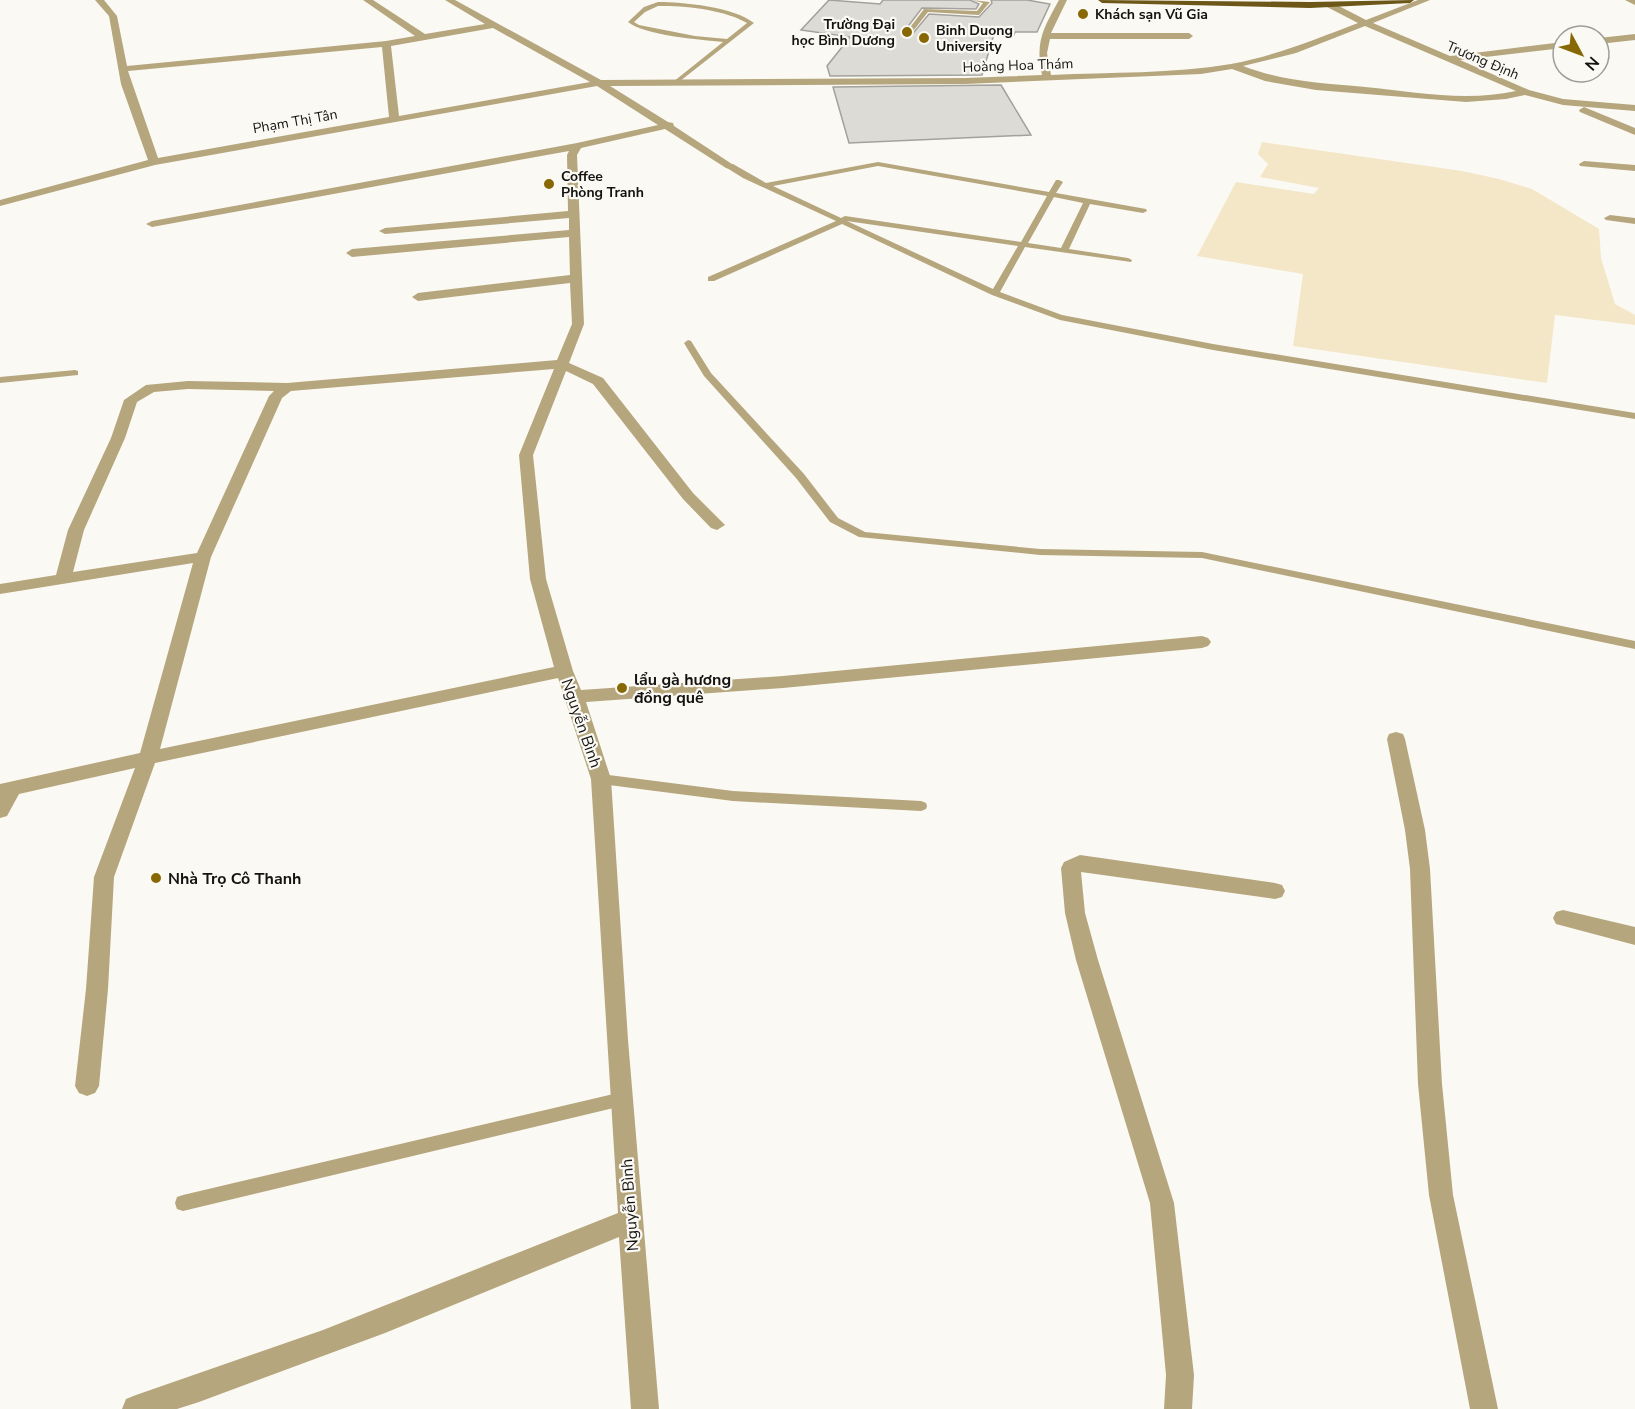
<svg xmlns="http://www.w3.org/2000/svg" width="1635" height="1409" viewBox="0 0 1635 1409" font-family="'Nunito Sans',sans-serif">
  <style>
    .green { fill: #f4e7c8 }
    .building { fill: #dddbd6; stroke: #a3a19c; stroke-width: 1.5 }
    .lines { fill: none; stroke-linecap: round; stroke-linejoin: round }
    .service { fill: #b6a67d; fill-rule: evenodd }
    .minor { fill: #b6a67d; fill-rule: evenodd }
    .trunk { fill: #6c5618; fill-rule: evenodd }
    .poi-dot { fill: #876804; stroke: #fbf9f3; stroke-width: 2 }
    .labels { text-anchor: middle; stroke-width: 4.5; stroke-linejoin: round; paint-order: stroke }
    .far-poi-label { font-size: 14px; font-weight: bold; fill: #141311; stroke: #fbf9f3; text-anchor: start }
    .far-street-label { font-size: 14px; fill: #141311; stroke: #fbf9f3 }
    .poi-label { font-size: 16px; font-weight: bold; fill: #141311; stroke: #fbf9f3; text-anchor: start }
    .street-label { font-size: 16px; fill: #141311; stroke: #fbf9f3 }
  </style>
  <rect width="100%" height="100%" fill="#fbf9f3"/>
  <!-- green -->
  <path class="green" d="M1262,142L1462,171L1499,179L1532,189L1599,229L1601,258L1615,304L1635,315V325L1555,315L1547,383L1293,346L1303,274L1197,256L1236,182L1314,194L1319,188L1260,177L1268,164L1258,154Z"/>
  <!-- building -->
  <path class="building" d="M829,0L880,4L883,0H970L979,4L976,9L922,8L903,33V35L910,37L929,14L979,17L992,3L991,0H1027L1050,4L1037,32H1015L1014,35L994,34L982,75L830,76L827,66L850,37L801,30Z
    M1001,85L1031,135L849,143L833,87Z"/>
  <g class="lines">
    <!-- service -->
    <path class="service" d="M972,0L990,2L979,15L928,12L910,35L905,34L924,9L977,11L983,3Z
      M658,2C683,2 734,7 754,23L675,85L673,84V82L723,42C701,40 643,35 628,22L644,7ZM658,6C683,5 726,10 747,23L727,39L695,36L639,25L634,22L645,12Z
      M878,162L1049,192L1056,180H1059L1063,182L1056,193L1146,209L1147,211L1143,213L1090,204L1069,249L1128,258L1132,260L1131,262L1025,247L1000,292L1062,315L1213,344L1635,413V419L1213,350L1060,320L992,295L842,224L714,281H708V277L836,221L743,178L727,168V164H733L766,183ZM878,166L1047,196L1021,242L845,216L841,218L773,186ZM1054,197L1083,203L1061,248L1028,243ZM847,221L1018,246L993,289Z
      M688,340L691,341L711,373L804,474L838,518L865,532L1040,549L1202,552L1635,641V649L1202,558L1040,555L859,537L830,522L796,478L704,376L684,343Z
      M75,370L78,371V375L0,383V377Z
      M601,774L733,791L921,801L926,803L927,806L926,809L921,811L733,801L601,784L597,782L595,779L597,776Z
      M622,1092L628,1094L630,1099L628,1104L622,1106L183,1211L177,1209L175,1203L177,1197L183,1195Z"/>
    <!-- minor -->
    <path class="minor" d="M95,0H104L117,16L127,66L386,41L415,36L363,0H373L425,34L485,24L445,0H455L601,80L965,78L1042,75C1035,42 1043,29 1059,0H1067L1051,33H1189L1193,36L1189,39H1050L1047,53L1051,75C1111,72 1172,74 1231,64C1275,56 1316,39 1358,23L1327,7V3H1333L1366,20L1418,0H1430L1373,23L1450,56L1563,42V48L1460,60L1529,90L1563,99L1635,105V111L1563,105L1525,95L1506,99L1466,102L1316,90L1265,81L1232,69L1201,74L965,84L610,86L668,122L673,123L674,126L735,166L730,169L726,168L665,129L581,148L577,155L584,324L569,363L603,378L693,493L725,525L717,530L711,528L683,499L593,384L566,371L533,455L546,579L573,671L581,690L783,676L1202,636L1208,638L1211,642L1208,646L1202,648L783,688L586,702L611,779L628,1040L659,1409H631L619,1237L385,1333L199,1402L177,1409H122L126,1399L136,1395L323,1330L618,1213L591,779L558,678L155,763L114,877L108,989L99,1086L95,1093L87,1096L79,1093L75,1086L86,989L94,877L135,768L19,794L7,816L0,818V784L140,753L193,563L0,594V584L56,575L68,530L111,438L124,400L146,385L188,381L287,383L557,360L572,324L570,283L418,301L412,297L418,293L570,275L569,237L352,257L346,253L352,249L569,230V218L385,234L379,231L385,228L568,211L567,155L569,151L152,227L146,224L152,221L577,143L658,125L597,86L155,165L0,206V200L148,160L121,84L109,16ZM1365,26L1516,91C1466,102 1415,92 1365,87C1320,83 1285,82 1243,66L1296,53ZM493,28L590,82L399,116L391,46ZM382,47L389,117L158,158L128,71ZM554,369L519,455L530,579L554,667L160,749L211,557L282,398L291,391ZM188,389L274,391L269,396L197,553L73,572L84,530L125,438L137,402L154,392Z
      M1625,0H1635V5Z
      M1635,34V40L1599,44V38Z
      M1584,107L1635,128V135L1580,112L1579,110Z
      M1584,161L1635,165V171L1580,166L1579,164Z
      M1610,215L1635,218V224L1606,220L1604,218Z
      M1396,732L1403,734L1405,739L1425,830L1430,869L1442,1084L1453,1195L1498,1409H1470L1429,1195L1418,1084L1410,869L1405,830L1387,739L1389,734Z
      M1080,855L1275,883L1282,885L1285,891L1282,897L1275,899L1081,872L1085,913L1098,960L1174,1203L1194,1375L1192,1409H1164L1166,1375L1150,1203L1076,960L1065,913L1061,868L1064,862Z
      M1563,910L1635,927V945L1556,924L1553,918L1556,912Z"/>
    <!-- trunk -->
    <path class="trunk" d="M1098,0L1310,2L1414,0L1410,3L1310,8L1102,3Z"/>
  </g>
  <!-- markers -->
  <g class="poi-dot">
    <circle cx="1083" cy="14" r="6"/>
    <circle cx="907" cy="32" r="6"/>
    <circle cx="924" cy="38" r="6"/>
    <circle cx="549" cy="184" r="6"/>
    <circle cx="622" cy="688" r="6"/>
    <circle cx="156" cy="878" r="6"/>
  </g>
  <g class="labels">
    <!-- far-poi labels -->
    <g class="far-poi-label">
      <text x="1095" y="19">Khách sạn Vũ Gia</text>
      <text x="895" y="29" text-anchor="end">Trường Đại<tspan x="895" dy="16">học Bình Dương</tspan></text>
      <text x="936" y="35">Binh Duong<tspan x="936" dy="16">University</tspan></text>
      <text x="561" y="181">Coffee<tspan x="561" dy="16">Phòng Tranh</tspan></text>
    </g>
    <!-- far-street labels -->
    <g class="far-street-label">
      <text transform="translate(1483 60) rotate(23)" y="5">Trương Định</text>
      <text transform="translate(1018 65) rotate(-2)" y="5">Hoàng Hoa Thám</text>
      <text transform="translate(295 121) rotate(-10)" y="5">Phạm Thị Tân</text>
    </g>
    <!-- poi labels -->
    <g class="poi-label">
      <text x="634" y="685">lẩu gà hương<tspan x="634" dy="18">đồng quê</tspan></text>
      <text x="168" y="884">Nhà Trọ Cô Thanh</text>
    </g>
    <!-- street labels -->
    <g class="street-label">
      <text transform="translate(582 723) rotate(71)" y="6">Nguyễn Bình</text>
      <text transform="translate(629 1205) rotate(-94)" y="6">Nguyễn Bình</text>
    </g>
  </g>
  <!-- north arrow -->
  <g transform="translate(1581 54) rotate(131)"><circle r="28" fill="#fbf9f3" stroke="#9f9d99" stroke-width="1.5"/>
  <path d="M0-4.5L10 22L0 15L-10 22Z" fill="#876804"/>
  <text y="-9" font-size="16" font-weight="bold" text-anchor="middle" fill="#141311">N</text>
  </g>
</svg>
